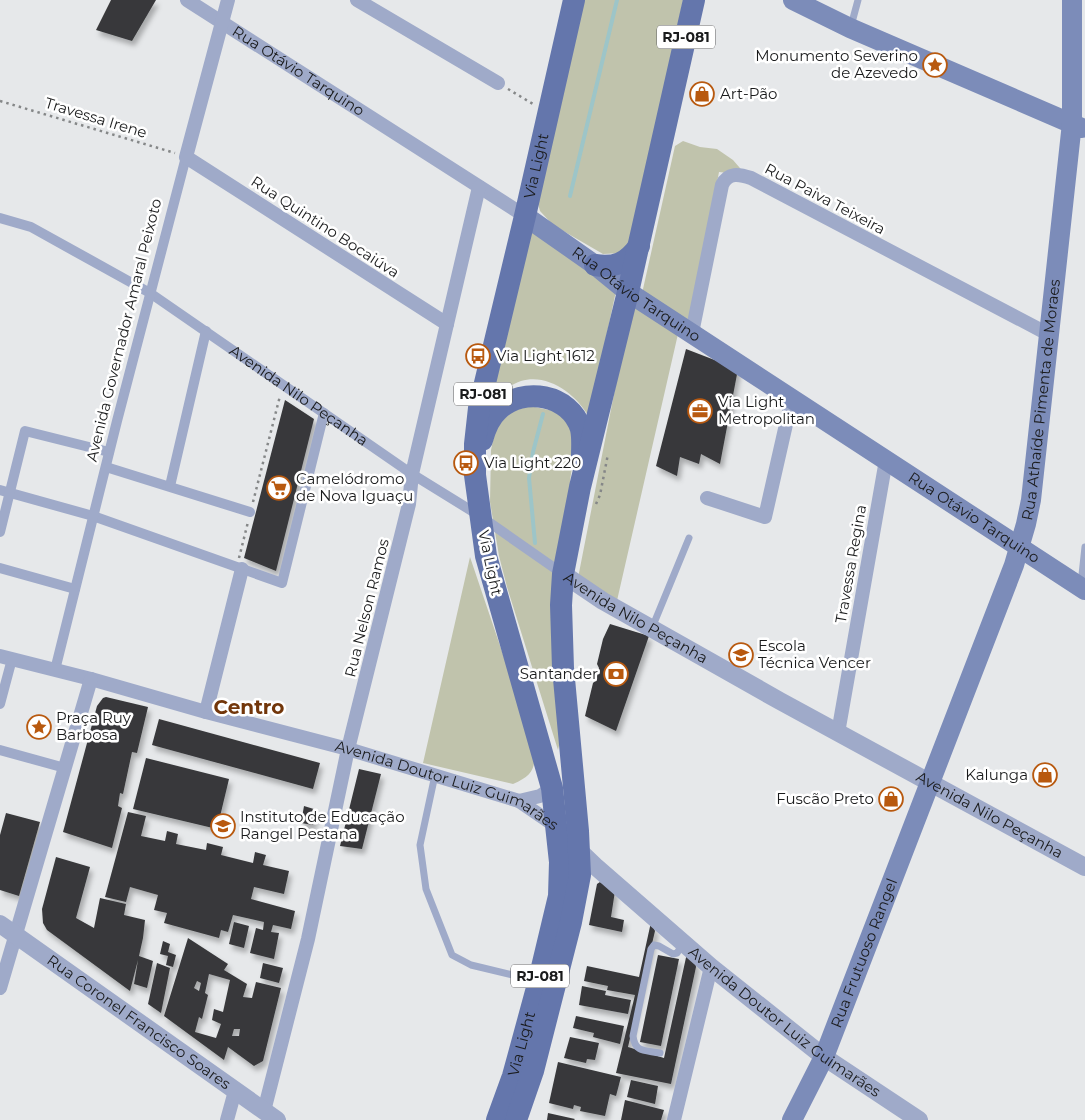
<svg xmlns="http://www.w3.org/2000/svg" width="1085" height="1120" viewBox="0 0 1085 1120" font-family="Montserrat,sans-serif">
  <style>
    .green { fill: #c0c3ac }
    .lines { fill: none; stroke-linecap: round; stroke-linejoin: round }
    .stream { stroke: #9dc5c8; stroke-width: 4 }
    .building { fill: #38393b; fill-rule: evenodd; filter: url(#shadow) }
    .path { stroke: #858788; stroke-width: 2.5; stroke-dasharray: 2.5 4; stroke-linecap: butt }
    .service { stroke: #9faac9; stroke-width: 7 }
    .pedestrian { stroke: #9faac9; stroke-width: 10 }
    .minor { stroke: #9faac9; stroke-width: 14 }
    .tertiary { stroke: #9faac9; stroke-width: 18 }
    .secondary { stroke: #7c8cb9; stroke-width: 20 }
    .primary { stroke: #6476ac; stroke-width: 22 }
    .labels { text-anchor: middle; stroke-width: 5; stroke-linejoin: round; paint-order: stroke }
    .shield { fill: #fff; stroke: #5f5f60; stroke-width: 1 }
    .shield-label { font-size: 14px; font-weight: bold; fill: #1a1b1c }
    .poi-label { font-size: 15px; fill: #1a1b1c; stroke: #fff; text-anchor: start }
    .street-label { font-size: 15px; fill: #1a1b1c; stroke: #fff }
    .district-label { font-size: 20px; font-weight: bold; fill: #72360a; stroke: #fff }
  </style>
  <defs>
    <filter id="shadow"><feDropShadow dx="3" dy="5" stdDeviation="2.5" flood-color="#0004"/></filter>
  </defs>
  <rect width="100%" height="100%" fill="#e6e8ea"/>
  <!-- green -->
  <path class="green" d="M583,0H683L634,242L622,253L603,254L553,225L540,211L537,200Z
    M683,141L700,147L717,149L733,160L746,175L719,172L690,326L641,298L675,146Z
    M530,226L616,291L589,417C576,394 548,373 521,381C511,384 500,394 491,400Z
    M632,302L678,334L616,605L578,578Z
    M521,404L563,413L576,439L570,481L561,737L558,750L507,587L499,556L490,502L491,450L496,426Z
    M470,557L534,746C536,767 534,775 513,784L423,763Z"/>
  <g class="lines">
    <!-- stream -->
    <path class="stream" d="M570,196L617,0
      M535,543L529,478L533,452L543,414"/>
  </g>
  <!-- building -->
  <path class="building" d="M111,0H156L132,41L96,30Z
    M686,349L738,369L720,464L701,454L699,464L680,457L677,476L656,466Z
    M285,400L314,419L276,571L244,558Z
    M610,624L649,636L616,731L585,716L593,683L596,680L599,668L597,664L603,639Z
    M106,697L148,707L137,753L132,752L123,794L120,793L118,806L122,808L112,848L63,832L97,706L103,698Z
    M159,719L320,763L313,789L152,745Z
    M146,758L229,779L217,829L133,809Z
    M359,769L381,774L362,849L340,846Z
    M304,806L317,810L313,825L301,823Z
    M128,812L146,816L141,836L165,841L167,831L178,834L176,844L206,850L207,843L223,847L221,855L253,863L255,852L266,855L263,865L289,871L284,894L254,887L251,899L295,911L291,929L273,925L271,932L279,933L274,959L250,953L256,928L263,930L264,922L233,915L228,932L221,930L219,938L164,923L167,913L154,910L158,895L130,887L126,902L105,897Z
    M6,813L40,822L19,896L0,890V835Z
    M56,857L90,867L76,918L94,928L100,898L126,904L124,915L145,920L143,938L139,956L153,961L147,988L134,984L138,960L130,991L47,930L43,923L42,909Z
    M600,882L615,891L611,917L624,920L622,932L589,925L597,884Z
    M234,922L249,926L244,948L229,944Z
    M651,922L655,931L628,1047L664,1058L687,953L695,962L696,967L671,1084L616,1073L635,995L607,990L608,986L584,981L587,966L639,977Z
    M188,938L228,964L224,970L247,984L243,997L252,998L256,982L281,988L263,1061L254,1066L228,1047L224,1060L164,1016ZM209,974L230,980L223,1012L214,1009L212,1020L221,1024L216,1038L195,1032L199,1017L202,1019L208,995L205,993ZM197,981L201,983L199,991L194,988ZM234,1029H240L239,1036H232Z
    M163,941L170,944L168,952L176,955L173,967L166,965L168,956L160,954Z
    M658,955L679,959L661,1046L640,1042Z
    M157,963L170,968L161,1013L148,1004Z
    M263,963L283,968L279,983L260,978Z
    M582,986L606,991L605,995L631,1000L628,1014L579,1005Z
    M576,1016L624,1026L620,1044L593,1037L594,1033L573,1028Z
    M570,1037L599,1043L595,1060L587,1059L586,1063L564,1058Z
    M558,1062L621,1077L616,1096L610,1094L605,1116L580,1111L581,1107L574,1105L573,1109L549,1103Z
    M631,1080L658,1086L655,1104L627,1097Z
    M625,1100L664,1110L661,1120H621Z
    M548,1113L575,1119L574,1120H547Z"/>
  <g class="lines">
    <!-- path -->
    <path class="path" d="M508,89L533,104
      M0,101L175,153
      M253,502L280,396
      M596,504L600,495L608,454
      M239,558L248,522"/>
    <!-- service -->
    <path class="service" d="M851,26L858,0
      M1081,584L1085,547
      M652,628L689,538
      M435,775L420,845L426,889L452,955L471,965L517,976
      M660,1053C645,1050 635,1053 633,1036L651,949L654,945L659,946L673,954L677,953L683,944"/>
    <!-- pedestrian -->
    <g class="pedestrian">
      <path id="s1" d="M0,218L31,227L150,293L412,474L480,516L563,574"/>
      <path d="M106,467L250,512"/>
      <path d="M170,486L206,331"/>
      <path d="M0,490L93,516L282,583L324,413"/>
      <path d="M0,532L25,431L109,452"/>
      <path d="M0,568L75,589"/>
      <path d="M55,670L117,421L186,157"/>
      <path d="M0,704L12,659"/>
      <path d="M0,750L65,768"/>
    </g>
    <!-- minor -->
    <g class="minor">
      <path id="s2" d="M187,0L525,216"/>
      <path d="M228,0L186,157L447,324"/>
      <path d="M357,0L498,83"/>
      <path d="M692,333L722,185C728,172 739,174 751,178L1048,334"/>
      <path d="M707,498L765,517L792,398"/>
      <path id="s3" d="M0,656L91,679L206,712L348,749L519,801L557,827"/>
      <path d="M206,712L242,569"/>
      <path d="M838,733L886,460"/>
      <path d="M519,801L540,796L552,788"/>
      <path d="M0,988L91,679"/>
      <path d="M264,1111L308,939L348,749L409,504L412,474L479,187"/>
      <path d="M227,1120L235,1091"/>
      <path d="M674,1120L711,967"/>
    </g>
    <!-- tertiary -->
    <g class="tertiary">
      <path id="s4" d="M563,574L603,601L780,701L1085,867"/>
      <path id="s5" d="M573,845L595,866L711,967L824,1057L919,1120"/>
      <path id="s6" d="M0,924L277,1120"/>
    </g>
    <!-- secondary -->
    <g class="secondary">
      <path d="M793,0L850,28L1082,128"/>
      <path id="s7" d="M525,216L595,265L628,292L1085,590"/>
      <path id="s8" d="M792,1120L824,1057L1014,565L1026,524L1031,500L1072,123V0"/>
    </g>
    <!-- primary -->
    <g class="primary">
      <path d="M595,265C615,268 627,263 639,246"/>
      <path d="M482,440C485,429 489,418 498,410C523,386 570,394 581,429C583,438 582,447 582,456"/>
      <path id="s9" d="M497,1120L513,1076L537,988L559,896L560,862L552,788L486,556L475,475V444L479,408L525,216L574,0"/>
      <path d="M516,1120L533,1071L571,922L580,875L578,831L563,668L561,605L563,574L580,487L628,292L694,0"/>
    </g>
  </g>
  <!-- icons -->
  <defs>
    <g id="sight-ring" transform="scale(1.25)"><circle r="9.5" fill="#fff" stroke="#b8590f" stroke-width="1.5"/><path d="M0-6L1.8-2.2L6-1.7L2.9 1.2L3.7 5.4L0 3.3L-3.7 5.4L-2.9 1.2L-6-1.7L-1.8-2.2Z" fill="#b8590f"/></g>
    <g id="shop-ring" transform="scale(1.25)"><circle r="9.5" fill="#fff" stroke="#b8590f" stroke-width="1.5"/><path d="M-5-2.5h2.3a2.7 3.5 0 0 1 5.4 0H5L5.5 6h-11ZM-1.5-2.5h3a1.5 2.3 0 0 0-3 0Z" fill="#b8590f"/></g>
    <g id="bus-ring" transform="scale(1.25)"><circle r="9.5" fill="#fff" stroke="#b8590f" stroke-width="1.5"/><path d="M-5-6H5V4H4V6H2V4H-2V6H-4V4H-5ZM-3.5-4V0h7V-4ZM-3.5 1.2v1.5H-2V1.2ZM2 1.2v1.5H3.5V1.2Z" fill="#b8590f"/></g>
    <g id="office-ring" transform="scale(1.25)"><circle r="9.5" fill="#fff" stroke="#b8590f" stroke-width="1.5"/><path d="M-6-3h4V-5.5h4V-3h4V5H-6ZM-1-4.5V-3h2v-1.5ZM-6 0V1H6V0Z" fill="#b8590f"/></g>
    <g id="supermarket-ring" transform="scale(1.25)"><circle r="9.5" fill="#fff" stroke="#b8590f" stroke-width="1.5"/><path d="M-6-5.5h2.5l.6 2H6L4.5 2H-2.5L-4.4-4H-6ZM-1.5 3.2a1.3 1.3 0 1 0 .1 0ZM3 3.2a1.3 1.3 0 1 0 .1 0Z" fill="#b8590f"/></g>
    <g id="university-ring" transform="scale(1.25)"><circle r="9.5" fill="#fff" stroke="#b8590f" stroke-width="1.5"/><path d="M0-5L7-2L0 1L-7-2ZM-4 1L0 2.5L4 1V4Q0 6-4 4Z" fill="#b8590f"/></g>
    <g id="bank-ring" transform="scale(1.25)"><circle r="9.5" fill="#fff" stroke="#b8590f" stroke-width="1.5"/><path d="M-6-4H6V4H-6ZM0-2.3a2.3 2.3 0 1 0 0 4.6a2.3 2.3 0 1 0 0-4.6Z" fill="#b8590f"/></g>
    <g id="school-ring" transform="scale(1.25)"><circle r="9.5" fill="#fff" stroke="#b8590f" stroke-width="1.5"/><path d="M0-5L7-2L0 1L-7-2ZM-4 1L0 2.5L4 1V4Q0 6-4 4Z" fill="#b8590f"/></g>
  </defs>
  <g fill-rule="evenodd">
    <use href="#sight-ring" x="935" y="65"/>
    <use href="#shop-ring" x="702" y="94"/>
    <use href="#bus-ring" x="478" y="356"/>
    <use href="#office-ring" x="700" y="411"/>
    <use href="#bus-ring" x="466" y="463"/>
    <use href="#supermarket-ring" x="279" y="488"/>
    <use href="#university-ring" x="741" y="655"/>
    <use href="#bank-ring" x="616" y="674"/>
    <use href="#sight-ring" x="39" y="727"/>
    <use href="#shop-ring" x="1045" y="775"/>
    <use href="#shop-ring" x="891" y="799"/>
    <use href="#school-ring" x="223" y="826"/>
  </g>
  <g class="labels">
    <!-- shield labels -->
    <g class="shield">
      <rect x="657" y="25.5" width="58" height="23" rx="4"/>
      <rect x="454" y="382.5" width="58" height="23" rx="4"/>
      <rect x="511" y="964.5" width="58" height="23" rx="4"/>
    </g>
    <g class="shield-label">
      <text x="686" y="42">RJ-081</text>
      <text x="483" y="399">RJ-081</text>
      <text x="540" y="981">RJ-081</text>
    </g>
    <!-- poi labels -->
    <g class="poi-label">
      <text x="918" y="61" text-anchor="end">Monumento Severino<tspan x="918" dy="17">de Azevedo</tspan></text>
      <text x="720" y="99">Art-Pão</text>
      <text x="496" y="361">Via Light 1612</text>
      <text x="718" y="407">Via Light<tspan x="718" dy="17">Metropolitan</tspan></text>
      <text x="484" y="468">Via Light 220</text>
      <text x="296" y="484">Camelódromo<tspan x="296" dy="17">de Nova Iguaçu</tspan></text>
      <text x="758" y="651">Escola<tspan x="758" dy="17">Técnica Vencer</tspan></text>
      <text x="598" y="679" text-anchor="end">Santander</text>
      <text x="56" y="723">Praça Ruy<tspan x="56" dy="17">Barbosa</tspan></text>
      <text x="1028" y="780" text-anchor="end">Kalunga</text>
      <text x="874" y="804" text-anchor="end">Fuscão Preto</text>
      <text x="240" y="822">Instituto de Educação<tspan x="240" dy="17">Rangel Pestana</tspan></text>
    </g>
    <!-- street labels -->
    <g class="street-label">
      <text dy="5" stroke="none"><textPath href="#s2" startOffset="132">Rua Otávio Tarquino</textPath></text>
      <text transform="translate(96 118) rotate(17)" y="5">Travessa Irene</text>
      <text dy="5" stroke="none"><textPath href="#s9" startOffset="980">Via Light</textPath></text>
      <text transform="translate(825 199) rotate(28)" y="5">Rua Paiva Teixeira</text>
      <text transform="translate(325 227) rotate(33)" y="5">Rua Quintino Bocaiúva</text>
      <text dy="5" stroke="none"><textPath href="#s7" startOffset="136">Rua Otávio Tarquino</textPath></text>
      <text transform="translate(124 330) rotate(-76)" y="5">Avenida Governador Amaral Peixoto</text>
      <text dy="5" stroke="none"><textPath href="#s1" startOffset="349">Avenida Nilo Peçanha</textPath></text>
      <text dy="5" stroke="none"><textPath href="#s8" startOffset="766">Rua Athaíde Pimenta de Moraes</textPath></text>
      <text dy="5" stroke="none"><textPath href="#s7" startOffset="541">Rua Otávio Tarquino</textPath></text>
      <text transform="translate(490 563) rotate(78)" y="5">Via Light</text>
      <text transform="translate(851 564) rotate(-80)" y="5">Travessa Regina</text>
      <text transform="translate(367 608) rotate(-76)" y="5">Rua Nelson Ramos</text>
      <text dy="5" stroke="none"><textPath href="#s4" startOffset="85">Avenida Nilo Peçanha</textPath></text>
      <text dy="5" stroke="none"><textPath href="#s3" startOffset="466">Avenida Doutor Luiz Guimarães</textPath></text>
      <text dy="5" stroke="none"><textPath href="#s4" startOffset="490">Avenida Nilo Peçanha</textPath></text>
      <text dy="5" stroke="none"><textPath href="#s8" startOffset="182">Rua Frutuoso Rangel</textPath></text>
      <text dy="5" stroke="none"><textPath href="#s5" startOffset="276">Avenida Doutor Luiz Guimarães</textPath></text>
      <text dy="5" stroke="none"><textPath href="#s6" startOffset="170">Rua Coronel Francisco Soares</textPath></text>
      <text dy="5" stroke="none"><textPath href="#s9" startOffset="80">Via Light</textPath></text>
    </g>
    <!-- district labels -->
    <g class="district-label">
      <text x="249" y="714">Centro</text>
    </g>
  </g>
</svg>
